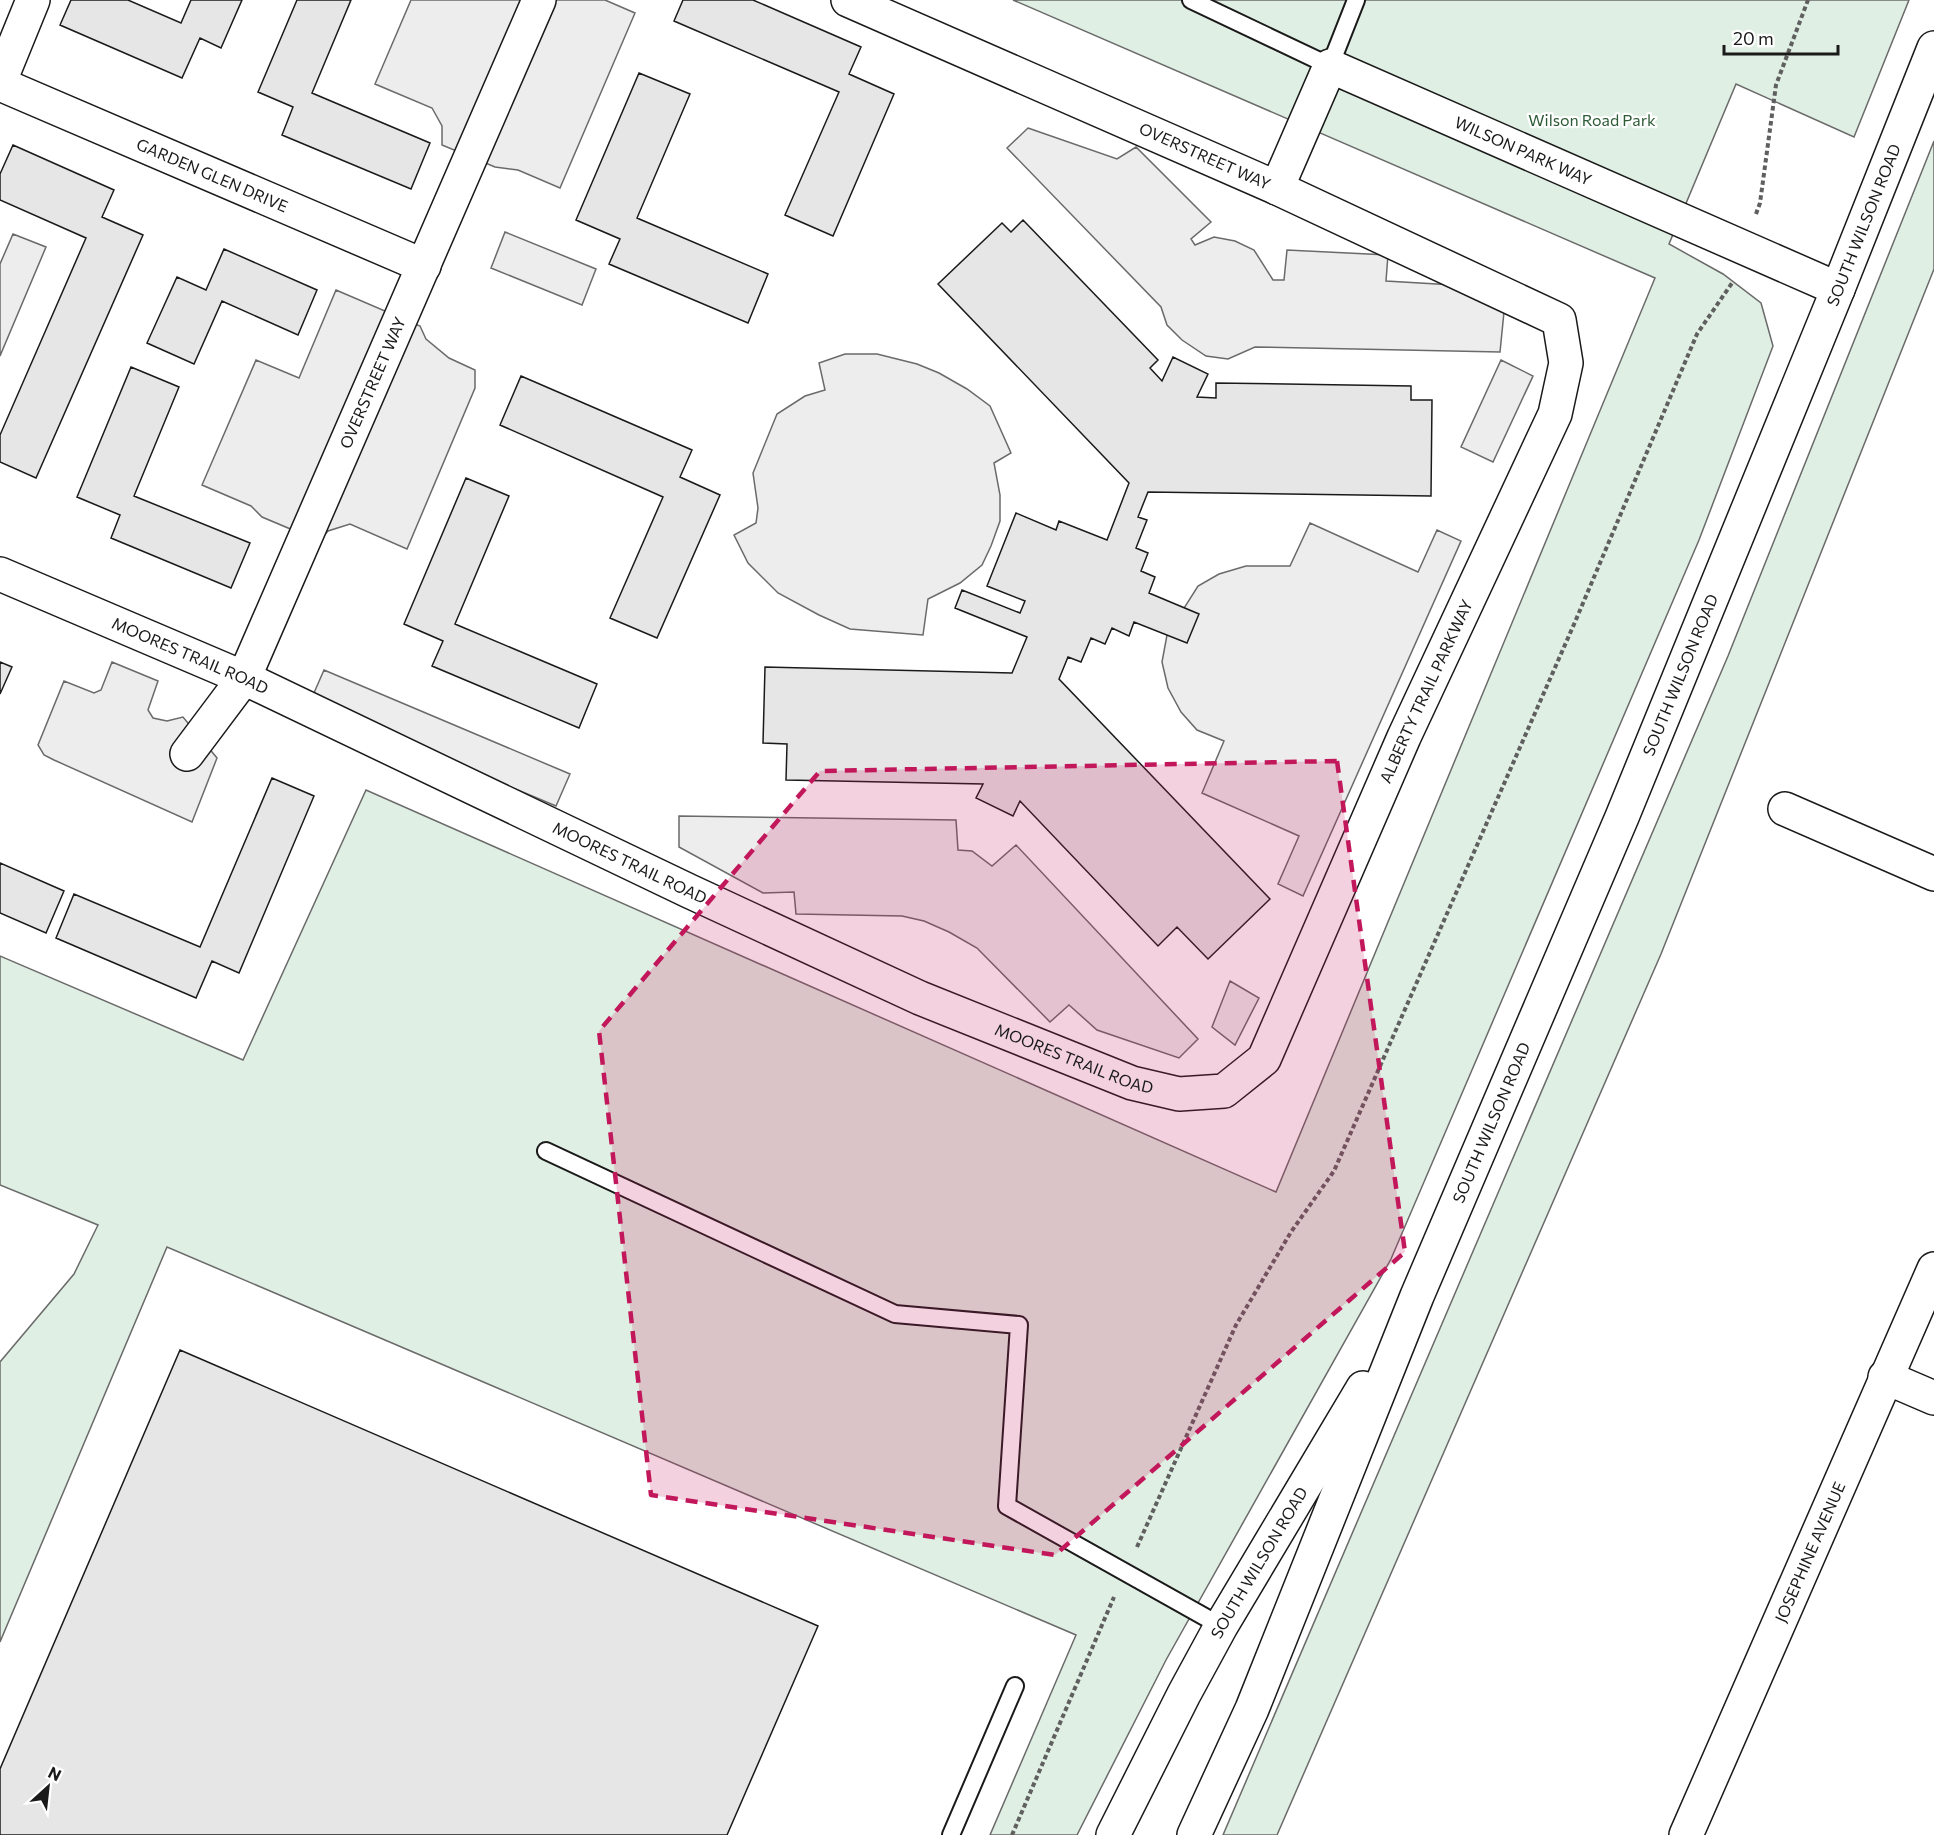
<svg xmlns="http://www.w3.org/2000/svg" width="1934" height="1835" viewBox="0 0 1934 1835" font-family="Commissioner,sans-serif">
  <style>
    .green { fill: #e0efe3; stroke: #6a6a6a; stroke-width: 1.5 }
    .parking { fill: #ededed; stroke: #6a6a6a; stroke-width: 1.5 }
    .building { fill: #e6e6e6; stroke: #1a1a1a; stroke-width: 1.5 }
    .lines { fill: none; stroke-linecap: round; stroke-linejoin: round }
    .service-casing { stroke: #1a1a1a; stroke-width: 20 }
    .minor-casing { stroke: #1a1a1a; stroke-width: 36 }
    .secondary-casing { stroke: #1a1a1a; stroke-width: 36 }
    .path { stroke: #5f5f5f; stroke-width: 4; stroke-dasharray: 4.5 3; stroke-linecap: butt }
    .service { stroke: #fff; stroke-width: 16 }
    .minor { stroke: #fff; stroke-width: 33 }
    .secondary { stroke: #fff; stroke-width: 33 }
    .marked { fill: #c2185b; fill-opacity: 0.2; stroke: #c2185b; stroke-width: 4.5; stroke-dasharray: 12 8; stroke-linejoin: round }
    .labels { text-anchor: middle; stroke-width: 4.5; stroke-linejoin: round; paint-order: stroke }
    .park-label { font-size: 16px; fill: #2b5a34; stroke: #fff }
    .street-label { font-size: 16px; fill: #1a1a1a; stroke: #fff }
  </style>
  <rect width="100%" height="100%" fill="#fff"/>
  <!-- green -->
  <path class="green" d="M1013,0H1909L1854,137L1736,84L1669,244L1723,274L1761,303L1773,346L1699,540L1391,1259L1166,1660L1077,1835H990L1076,1635L167,1247L0,1642V1362L74,1274L98,1225L0,1185V956L243,1060L366,790L1276,1192L1655,278Z
    M1934,141V269L1661,954L1277,1835H1223L1728,656Z"/>
  <!-- parking -->
  <path class="parking" d="M411,0H605L635,13L560,188L518,170L495,167L442,145V126L432,108L375,84Z
    M1028,128L1117,159L1136,147L1211,222L1191,239L1195,245L1214,237L1235,241L1254,250L1273,280H1284L1287,250L1388,255L1386,281L1454,285L1504,312L1500,352L1255,347L1228,359L1206,356L1182,340L1167,325L1161,307L1007,148Z
    M505,232L596,269L582,305L491,268Z
    M13,234L46,247L0,356V264Z
    M336,290L420,326L426,339L449,358L475,370V388L407,549L350,524L328,531L319,541L262,517L251,506L202,485L256,360L299,378Z
    M845,354H877L917,364L939,373L967,389L990,406L1011,453L994,463L1000,495V521L991,546L982,565L960,583L928,599L923,635L850,629L819,615L778,593L748,563L734,535L756,523L758,508L753,473L777,414L805,396L825,390L819,363Z
    M1501,360L1533,376L1493,462L1461,447Z
    M1310,523L1418,572L1437,530L1461,541L1303,896L1278,884L1299,836L1202,793L1224,741L1197,730L1181,712L1168,688L1162,662L1167,635L1198,586L1219,574L1246,566H1290Z
    M112,662L158,681L148,710L153,718L167,721L183,717L217,758L192,822L54,760L44,755L38,745L64,681L94,693L101,690Z
    M324,670L570,774L556,806L310,702Z
    M679,816L956,820L958,850L972,851L992,866L1016,845L1198,1039L1179,1058L1097,1030L1069,1005L1050,1022L977,948L949,932L924,921L902,916L796,914L794,892L763,893L679,847Z
    M1230,981L1259,998L1235,1045L1212,1027Z"/>
  <!-- building -->
  <path class="building" d="M71,0H128L181,23L191,0H242L221,48L200,38L182,78L60,25Z
    M297,0H351L312,93L430,143L411,189L282,135L293,107L258,92Z
    M683,0H753L861,47L849,74L894,94L833,236L785,215L839,92L674,21Z
    M639,73L690,94L637,218L768,274L748,323L609,264L620,239L576,220Z
    M13,145L114,190L102,217L143,235L36,478L0,462V435L86,238L0,200V174Z
    M1023,220L1158,360L1150,368L1162,381L1173,357L1208,374L1197,397L1216,398V383L1411,386V400H1432L1431,496L1148,492L1138,517L1147,520L1136,548L1148,553L1141,571L1155,577L1149,593L1199,614L1187,643L1134,622L1129,636L1112,628L1105,644L1091,638L1081,662L1068,657L1059,679L1270,899L1208,959L1177,927L1158,946L1020,801L1013,816L976,798L983,784L786,780L787,744L763,743L765,667L1012,673L1027,637L955,608L962,590L1020,613L1025,601L987,586L1016,513L1056,530L1059,521L1107,540L1129,483L938,284L1002,223L1011,232Z
    M224,249L317,290L298,335L222,301L194,364L147,343L177,277L206,290Z
    M131,367L179,387L134,496L250,543L231,588L111,538L120,515L77,497Z
    M521,376L692,450L680,477L720,495L657,638L610,618L663,497L500,425Z
    M466,478L509,496L455,624L597,684L579,728L432,666L443,641L404,624Z
    M0,662L12,667L0,694Z
    M272,778L314,796L239,973L212,961L196,998L56,938L74,894L200,947Z
    M0,863L64,891L46,933L0,913Z
    M180,1350L818,1626L727,1835H0V1769Z"/>
  <g class="lines">
    <!-- service casing -->
    <g class="service-casing">
      <path id="service" d="M1191,0L1330,66L1356,0
        M546,1151L895,1314L1019,1325L1007,1506L1221,1626
        M951,1835L1015,1686"/>
    </g>
    <!-- minor casing -->
    <g class="minor-casing">
      <g id="minor">
        <path d="M0,81L33,0"/>
        <path id="s1" d="M0,84L424,266"/>
        <path id="s2" d="M1277,188L1330,66L1838,289"/>
        <path id="s3" d="M0,574L244,678L689,891L920,998L1132,1083L1179,1094L1224,1091L1264,1059L1404,737L1555,414L1566,363L1559,320L1277,188L848,0"/>
        <path id="s4" d="M187,754L244,678L539,0"/>
        <path d="M1785,809L1934,874"/>
        <path d="M1885,1377L1934,1398"/>
        <path id="s5" d="M1686,1835L1934,1269"/>
      </g>
    </g>
    <!-- secondary casing -->
    <g class="secondary-casing">
      <g id="secondary">
        <path id="s6" d="M1113,1835L1184,1694L1221,1626L1363,1388"/>
        <path id="s7" d="M1194,1835L1252,1709L1417,1296L1622,817L1838,289L1934,48"/>
      </g>
    </g>
    <!-- path -->
    <path class="path" d="M1756,214L1760,203L1776,85L1808,0
      M1137,1547L1236,1325L1291,1232L1334,1171L1575,622L1697,334L1732,283
      M1012,1835L1114,1597"/>
    <!-- service -->
    <use href="#service" class="service"/>
    <!-- minor -->
    <use href="#minor" class="minor"/>
    <!-- secondary -->
    <use href="#secondary" class="secondary"/>
  </g>
  <!-- marked area -->
  <path class="marked" d="M1337,761L1405,1252L1055,1555L651,1495L599,1031L820,771Z"/>
  <g class="labels">
    <!-- park labels -->
    <g class="park-label">
      <text x="1592" y="126">Wilson Road Park</text>
    </g>
    <!-- street labels -->
    <g class="street-label">
      <text dy="6" stroke="none"><textPath href="#s2" startOffset="344">WILSON PARK WAY</textPath></text>
      <text transform="translate(1205 156) rotate(24)" y="6">OVERSTREET WAY</text>
      <text dy="6" stroke="none"><textPath href="#s1" startOffset="231">GARDEN GLEN DRIVE</textPath></text>
      <text dy="6" stroke="none"><textPath href="#s7" startOffset="1744">SOUTH WILSON ROAD</textPath></text>
      <text dy="6" stroke="none"><textPath href="#s4" startOffset="417">OVERSTREET WAY</textPath></text>
      <text dy="6" stroke="none"><textPath href="#s3" startOffset="207">MOORES TRAIL ROAD</textPath></text>
      <text dy="6" stroke="none"><textPath href="#s7" startOffset="1258">SOUTH WILSON ROAD</textPath></text>
      <text dy="6" stroke="none"><textPath href="#s3" startOffset="1788">ALBERTY TRAIL PARKWAY</textPath></text>
      <text dy="6" stroke="none"><textPath href="#s3" startOffset="693">MOORES TRAIL ROAD</textPath></text>
      <text dy="6" stroke="none"><textPath href="#s3" startOffset="1179">MOORES TRAIL ROAD</textPath></text>
      <text dy="6" stroke="none"><textPath href="#s7" startOffset="772">SOUTH WILSON ROAD</textPath></text>
      <text dy="6" stroke="none"><textPath href="#s5" startOffset="309">JOSEPHINE AVENUE</textPath></text>
      <text dy="6" stroke="none"><textPath href="#s6" startOffset="309">SOUTH WILSON ROAD</textPath></text>
    </g>
  </g>
  <!-- north arrow -->
  <g transform="translate(48 1787) rotate(27)" stroke="#ffffff" stroke-width="4.5" paint-order="stroke">
  <path d="M0-4.5L10 22L0 15L-10 22Z" fill="#1a1a1a"/>
  <text y="-9" font-size="16" font-weight="bold" text-anchor="middle" fill="#1a1a1a">N</text>
  </g>
  <!-- scale -->
  <path d="M1724 45v9h114v-9" fill="none" stroke="#1a1a1a" stroke-width="3"/>
  <text x="1733" y="45" font-size="18" fill="#1a1a1a" stroke="#ffffff" stroke-width="4.5" paint-order="stroke">20 m</text>
</svg>
